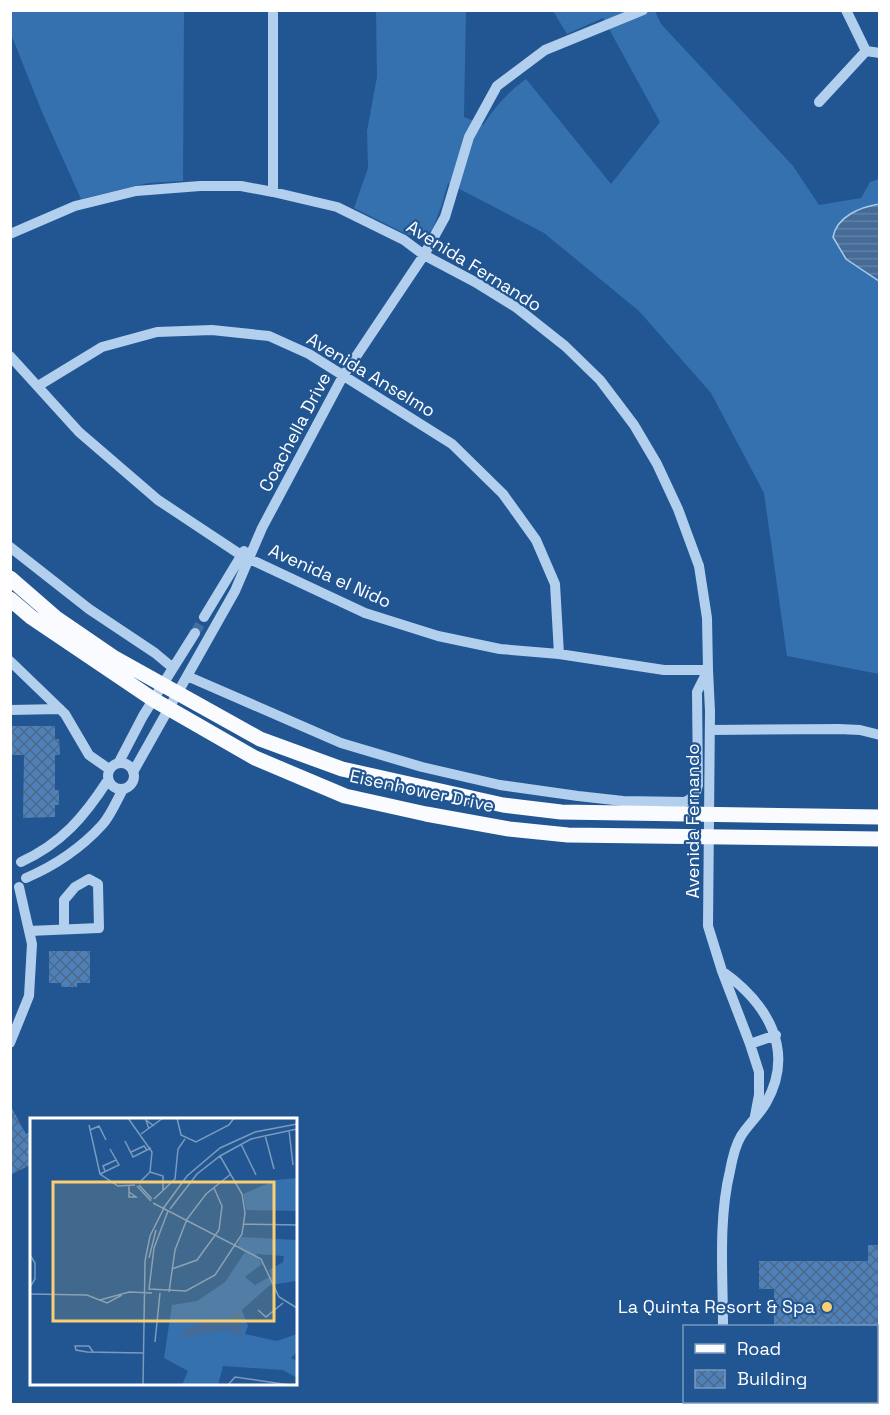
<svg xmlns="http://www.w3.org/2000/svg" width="890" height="1415" viewBox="0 0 890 1415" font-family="'Space Grotesk',sans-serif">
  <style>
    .grass { fill: #3570af }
    .water { fill: url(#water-rules); stroke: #a6caee; stroke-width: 1.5 }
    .building { fill: url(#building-cross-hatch) }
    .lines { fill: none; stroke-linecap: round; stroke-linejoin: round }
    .minor-tunnel { stroke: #426fa2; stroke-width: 10; stroke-dasharray: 10 5; stroke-linecap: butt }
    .minor { stroke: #b2cfed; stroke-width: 10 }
    .major { stroke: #f9fbff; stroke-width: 15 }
    .poi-dot { fill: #facf74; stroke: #215692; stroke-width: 2 }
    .labels { text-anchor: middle; stroke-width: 4.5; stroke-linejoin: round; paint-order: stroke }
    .street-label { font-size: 18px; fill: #fff; stroke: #215692 }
    .poi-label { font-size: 18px; fill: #fff; stroke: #215692; text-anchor: end }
    .inset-road { fill: none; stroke: #7a9abe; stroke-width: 1.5 }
    .view { fill: #facf74; fill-opacity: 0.15; stroke: #facf74; stroke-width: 3 }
    .inset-edge { fill: none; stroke: #fff; stroke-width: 3 }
  </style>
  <defs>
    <pattern id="water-rules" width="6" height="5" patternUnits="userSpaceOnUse" patternTransform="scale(1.5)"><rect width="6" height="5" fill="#466b96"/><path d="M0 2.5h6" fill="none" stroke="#6281a6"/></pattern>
    <pattern id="building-cross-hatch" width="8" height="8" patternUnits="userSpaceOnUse" patternTransform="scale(1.5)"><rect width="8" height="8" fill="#4e81ba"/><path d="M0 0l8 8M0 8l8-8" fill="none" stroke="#4d6988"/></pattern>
  </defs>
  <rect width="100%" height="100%" fill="#215692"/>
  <!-- grass -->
  <path class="grass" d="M11,11H184L183,181L148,183L81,199L42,112L11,34Z
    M376,11H466L464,117L483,125C495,107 508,92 526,79L611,184L660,122L603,18L567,34L553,11H655L661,24L793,166L819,205L861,198L870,182L879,179V674L787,656L764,493L711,393L639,311L544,233L448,183L441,207L432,230L420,238L406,234L354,208L368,168L367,131L377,77Z"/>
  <!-- water -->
  <path class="water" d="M879,204H880L879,281L846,259L833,237C837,216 861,207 879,204Z"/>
  <!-- building -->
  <path class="building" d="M10,726H55V739H59L60,755H55V790H59V805H55V817L23,818L24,755H10Z
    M49,951H90V983H77V987H61V983H49Z
    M10,1105L26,1134L32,1131V1164L10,1175Z
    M868,1245H879V1326L774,1325V1289H759V1261H868Z"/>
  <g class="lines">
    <!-- minor-tunnel -->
    <path class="minor-tunnel" d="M195,633L204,617"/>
    <!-- minor -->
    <path class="minor" d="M866,51L880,53
      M819,102L866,51L846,10
      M273,192V10
      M10,234L75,206L136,191L200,186H241L273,192L337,207L404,240L424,255L475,282L517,308L565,346L600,380L634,425L657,464L678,509L699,566L707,618L708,670L697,692L698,785L695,796L685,802L623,801L578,796L500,785L422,767L341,743L187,676
      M10,356L79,432L158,500L241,555L365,613L438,636L500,649L559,654L664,670H708L710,711L708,926L722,971L750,1044L759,1072V1095L755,1116
      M38,386L102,347L157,332L212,330L269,336L309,354L452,444L503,494L536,540L555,584L559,654
      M10,547L89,609L155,653L173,668
      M204,617L244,551
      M10,661L65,714L89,755L109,769
      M10,710L60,709
      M710,730L839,729L860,730L880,735
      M119,762L143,716L195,633
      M108 776a13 13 0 1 1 26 0a13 13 0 1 1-26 0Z
      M133,772L235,591L262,528L343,376L424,255L445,217L469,137L497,86L545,50L643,10
      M21,862C62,843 84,817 108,780
      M26,878C54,866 81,848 102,825C111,815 117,800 123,789
      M29,931L99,928L98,884L89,879L75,887L64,900V929
      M722,971C767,1003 796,1050 766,1103C759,1115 748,1125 741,1136C735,1146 732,1160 730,1171C718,1220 723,1276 723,1326
      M10,1043L29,996L32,944L19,887
      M750,1044L776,1035
      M724,1402V1404"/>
    <!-- major -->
    <path class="major" d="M10,578L56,618L113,657L260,739L342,769L503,805L561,812L880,817
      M10,599L31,617L154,700L255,758L345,796L426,814L509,829L568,835L880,839"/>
  </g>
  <!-- markers -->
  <circle class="poi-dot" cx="827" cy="1307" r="6"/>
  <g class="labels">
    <!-- street labels -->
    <g class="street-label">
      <text transform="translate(474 266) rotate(32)" y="6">Avenida Fernando</text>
      <text transform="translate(371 375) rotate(31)" y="6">Avenida Anselmo</text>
      <text transform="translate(295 432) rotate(-62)" y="6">Coachella Drive</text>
      <text transform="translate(330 576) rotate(24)" y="6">Avenida el Nido</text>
      <text transform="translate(422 791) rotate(12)" y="6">Eisenhower Drive</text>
      <text transform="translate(693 821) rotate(-90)" y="6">Avenida Fernando</text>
    </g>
    <!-- poi labels -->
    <g class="poi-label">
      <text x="815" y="1313">La Quinta Resort &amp; Spa</text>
    </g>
  </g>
  <!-- overview -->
  <g transform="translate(30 1118)">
    <rect width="267" height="267" fill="#215692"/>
    <path d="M267,60V93L216,92L213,76L246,62ZM211,119L267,122V163L240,167L212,192L218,208L215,216L247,223L267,216V234L261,240L267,243V260L253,252L193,248L188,267H152L158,253L134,240L142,187L167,183L195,164L215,134L207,129ZM226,136L254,138L253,144L239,152L241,158L225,167L215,159L232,146Z" fill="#3570af" fill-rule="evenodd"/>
    <path d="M207,194L212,200V219L196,212L151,220L157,210L172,204L195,205Z" fill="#466b96"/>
    <path class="inset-road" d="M98,0L122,34L120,54L109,65M147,0L151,17L166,24L199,7L204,0M59,7L70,56L88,68L105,67M119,11L116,2L124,8M60,12L69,8L76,22M259,12L263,47M111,16L133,0M235,17L244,51M95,23L103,39L121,30M211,26L226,57M101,34L114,28L117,32M75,53L73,48L86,42M120,54L133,58V73M70,56L89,47L80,31M109,67L122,81M99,68V79H106L99,74M107,68L121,83M124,81L145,61L148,31L155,21M123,85L231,141L249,179L267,190M140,91L167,56L190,38L221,21L267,11M138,93L124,130L119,171L156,173L185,157L212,116L215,95L212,76L190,38M214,106L267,107M0,137L5,145V161L0,169M119,140L126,112M142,151L167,142L189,112L192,88L184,70M139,174L145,132L157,101L176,76L201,56M0,176L57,177L77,185L92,177M70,182L99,174L122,175M228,192L236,199L253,185M125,224L130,175M63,234L59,228H45L46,232L57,234L114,235M113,267L115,143L120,118L135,88L157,58L190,30L225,14L267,6M198,267L205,259L260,267"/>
    <path class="view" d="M23,64H244V203H23Z"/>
    <rect width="267" height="267" class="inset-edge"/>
  </g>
  <!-- border -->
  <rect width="890" height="1415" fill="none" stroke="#ffffff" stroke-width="24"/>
  <!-- legend -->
  <rect x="683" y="1325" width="195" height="78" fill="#215692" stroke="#7a9abe" stroke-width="1.5"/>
  <rect x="695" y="1344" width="30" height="9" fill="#f9fbff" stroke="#7a9abe" stroke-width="1.5"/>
  <text x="737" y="1355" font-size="18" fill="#ffffff">Road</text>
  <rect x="695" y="1370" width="30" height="18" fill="url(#building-cross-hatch)" stroke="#7a9abe" stroke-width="1.5"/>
  <text x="737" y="1385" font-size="18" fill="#ffffff">Building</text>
</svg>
